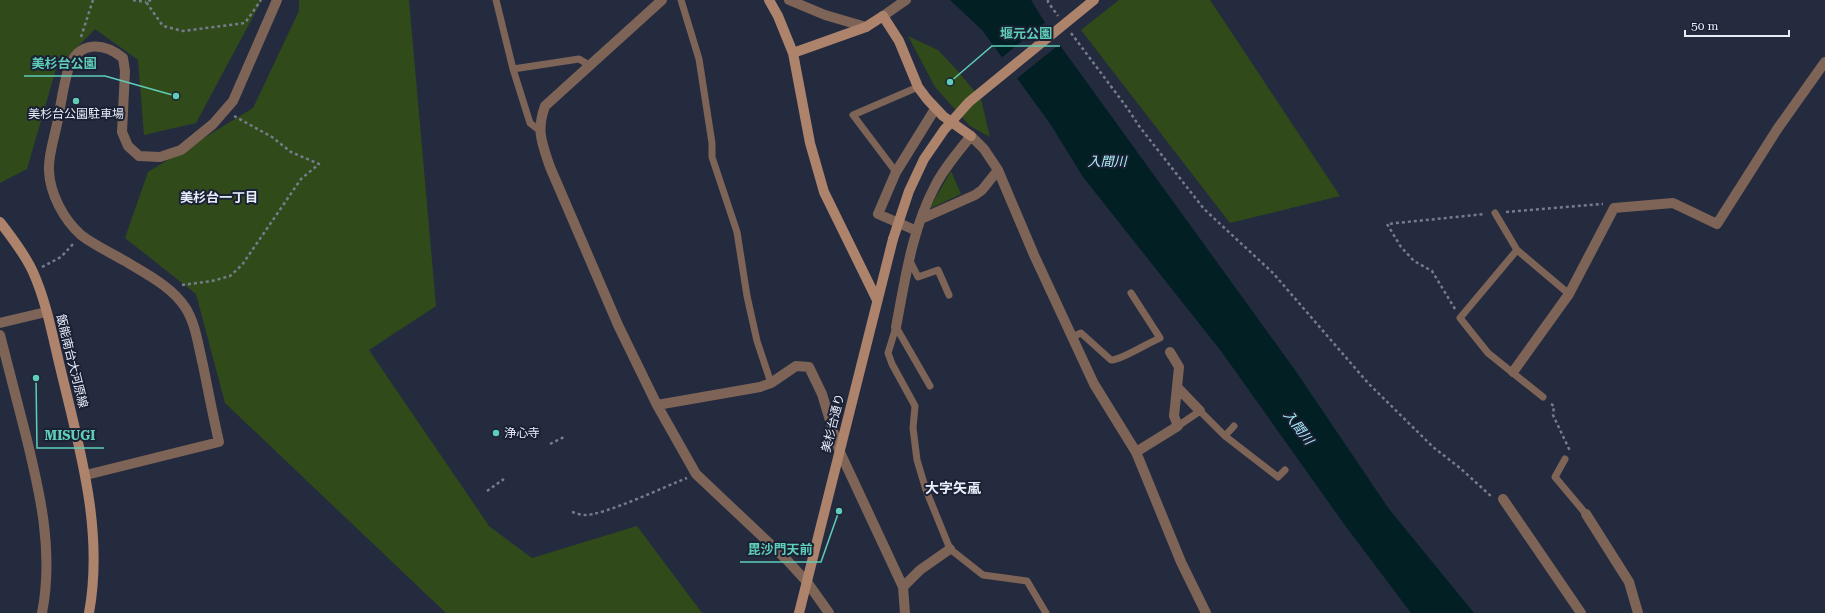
<svg xmlns="http://www.w3.org/2000/svg" width="1825" height="613" viewBox="0 0 1825 613" font-family="'Roboto Serif','Noto Sans JP',serif">
  <style>
    .green { fill: #304b19 }
    .water { fill: #021f23 }
    .pier { fill: #242b3f }
    .lines { fill: none; stroke-linecap: round; stroke-linejoin: round }
    .path { stroke: #767c8d; stroke-width: 2.5; stroke-dasharray: 3 3; stroke-linecap: butt }
    .lane { stroke: #7e6456; stroke-width: 7 }
    .street { stroke: #7e6456; stroke-width: 10 }
    .secondary { stroke: #ad836c; stroke-width: 10 }
    .secondary-bridge { stroke: #ad836c; stroke-width: 10 }
    .poi-dot { fill: #5eceb8; stroke: #1b2134; stroke-width: 1.5 }
    .labels { text-anchor: middle; stroke-width: 4; stroke-linejoin: round; paint-order: stroke }
    .poi-label { font-size: 12px; fill: #e8edfa; stroke: #1b2134 }
    .street-label { font-size: 12px; fill: #e8edfa; stroke: #1b2134 }
    .water-label { font-size: 13px; font-style: italic; fill: #abf2fd; stroke: #1b2134 }
    .neighbourhood-label { font-size: 13px; font-weight: bold; fill: #e8edfa; stroke: #1b2134 }
    .quarter-label { font-size: 14px; font-weight: bold; fill: #e8edfa; stroke: #1b2134 }
    .leader { fill: none; stroke: #5eceb8; stroke-width: 1.5 }
    .callout-dot { fill: #5eceb8; stroke: #1b2134; stroke-width: 1.5 }
    .callout-label { font-size: 13px; text-anchor: middle; font-weight: bold; fill: #5eceb8; stroke: #1b2134; stroke-width: 4; stroke-linejoin: round; paint-order: stroke }
  </style>
  <rect width="100%" height="100%" fill="#242b3f"/>
  <!-- green -->
  <path class="green" d="M0,0H262L196,123L144,135L138,60L95,29L56,69L27,169L0,183Z
    M299,0H409L436,306L369,350L489,526L532,558L637,526L702,613H446L225,403L196,294L125,238L148,172L253,108L299,11Z
    M1119,0H1210L1340,196L1230,223L1081,30Z
    M908,36L938,50L956,69L981,99L990,137L970,126L935,87Z
    M951,171L961,194L929,209Z"/>
  <!-- water -->
  <path class="water" d="M950,0H1031L1054,37L1295,370L1389,509L1474,613H1411L1344,524L1221,351L1083,177L1051,125L982,30Z"/>
  <!-- pier -->
  <path class="pier" d="M1047,21L1061,43L1015,80L1000,59Z"/>
  <g class="lines">
    <!-- path -->
    <path class="path" d="M133,0L146,2
      M151,0L146,2L163,26L183,31L245,23L261,0
      M1048,0V2L1058,16
      M1071,33L1128,109L1139,126L1204,209L1273,273L1368,383L1433,447L1460,468L1492,497
      M81,37L93,0
      M1506,212L1603,204
      M42,267L61,257L74,243
      M182,285L212,281L230,276L242,265L301,179L319,164L291,152L272,137L234,116
      M1455,309L1432,271L1414,261L1401,247L1387,224L1485,214
      M1551,404L1554,406L1553,415L1570,451
      M550,444L566,436
      M487,491L504,479
      M572,512C576,513 580,515 584,515C603,516 666,486 687,478"/>
    <!-- lane -->
    <path class="lane" d="M496,0L513,69L530,123L539,130
      M681,0L699,59L712,143V157L737,232L747,296L757,341L771,383
      M513,69L579,59L589,65
      M896,172L853,115L918,87
      M1495,213L1517,250L1460,318L1488,353L1543,397
      M1517,250L1569,294
      M909,259L918,277L938,270L949,295
      M896,327L888,353L892,364L915,406L913,428L917,460L926,490L950,549L983,575L1027,581L1046,613
      M896,327L930,386
      M1072,337L1081,333L1111,360C1119,361 1150,342 1160,338L1131,293
      M1178,426L1200,411L1225,436L1278,477L1285,470
      M1225,436L1234,426
      M1565,459L1555,477L1586,514"/>
    <!-- street -->
    <path class="street" d="M662,0L545,106C536,131 542,143 550,167L618,325L657,405L696,474L786,559L807,582L829,613
      M789,0L825,15L866,27
      M883,16L906,0
      M921,219L975,195L982,190L998,170
      M917,231L878,214L896,172L935,109
      M0,323L46,312
      M896,327C905,280 912,229 935,186C944,168 958,152 971,136L984,149L998,170L1034,255L1094,384L1136,452L1181,562L1206,613
      M0,335C8,367 17,400 25,432C40,492 54,552 42,613
      M1170,352L1179,367L1177,387L1200,411
      M1513,372L1569,294L1614,208L1673,203L1717,224L1778,128L1825,62
      M657,405L760,387L771,383L796,366L809,367L822,394L839,450L903,587L905,613
      M1136,452L1178,426L1174,416L1177,387
      M86,475L219,442C213,416 208,390 203,365C198,345 196,324 185,307C171,286 146,274 125,261C111,253 94,245 81,235C64,220 50,194 49,171C48,156 54,139 57,124C61,105 63,85 69,67C79,41 103,42 123,58L125,71L122,132L128,146L139,156L160,157L181,150L213,124L233,101L277,0
      M1503,499L1581,613
      M1586,514L1629,582L1638,613
      M903,587L920,570L950,549"/>
    <!-- secondary -->
    <path class="secondary" d="M769,0L778,16L793,53L810,143L824,192L877,300
      M793,53L866,27L883,16L899,41L918,87L927,99L943,116L971,136
      M0,222C12,238 25,254 33,272C47,303 53,339 61,371C80,450 104,531 89,613
      M799,613L893,239"/>
    <!-- secondary-bridge -->
    <path class="secondary-bridge" d="M893,239L909,191L924,159L944,130L969,102L1094,0"/>
  </g>
  <!-- markers -->
  <g class="poi-dot">
    <circle cx="76" cy="101" r="4"/>
    <circle cx="496" cy="433" r="4"/>
  </g>
  <g class="labels">
    <!-- poi labels -->
    <g class="poi-label">
      <text x="76" y="118">美杉台公園駐車場</text>
      <text x="504" y="437" text-anchor="start">浄心寺</text>
    </g>
    <!-- street labels -->
    <g class="street-label">
      <text transform="translate(72 361) rotate(76)" y="4">飯能南台大河原線</text>
      <text transform="translate(833 423) rotate(-76)" y="4">美杉台通り</text>
    </g>
    <!-- water labels -->
    <g class="water-label">
      <text x="1107" y="166">入間川</text>
      <text transform="translate(1299 427) rotate(52)" y="5">入間川</text>
    </g>
    <!-- neighbourhood labels -->
    <g class="neighbourhood-label">
      <text x="219" y="202">美杉台一丁目</text>
    </g>
    <!-- quarter labels -->
    <g class="quarter-label">
      <text x="953" y="493">大字矢颪</text>
    </g>
  </g>
  <!-- callouts -->
  <path class="leader" d="M950 82L992 46H1060M176 96L105 76H24M36 378L37 448H104M839 511L821 562H740"/>
  <g class="callout-dot">
    <circle cx="950" cy="82" r="4"/>
    <circle cx="176" cy="96" r="4"/>
    <circle cx="36" cy="378" r="4"/>
    <circle cx="839" cy="511" r="4"/>
  </g>
  <g class="callout-label">
    <text x="1026" y="38">堰元公園</text>
    <text x="64" y="68">美杉台公園</text>
    <text x="70" y="440">MISUGI</text>
    <text x="780" y="554">毘沙門天前</text>
  </g>
  <!-- scale -->
  <path d="M1685 30v6h104v-6" fill="none" stroke="#e8edfa" stroke-width="2"/>
  <text x="1691" y="30" font-size="12" fill="#e8edfa" stroke="#1b2134" stroke-width="3" paint-order="stroke">50 m</text>
</svg>
